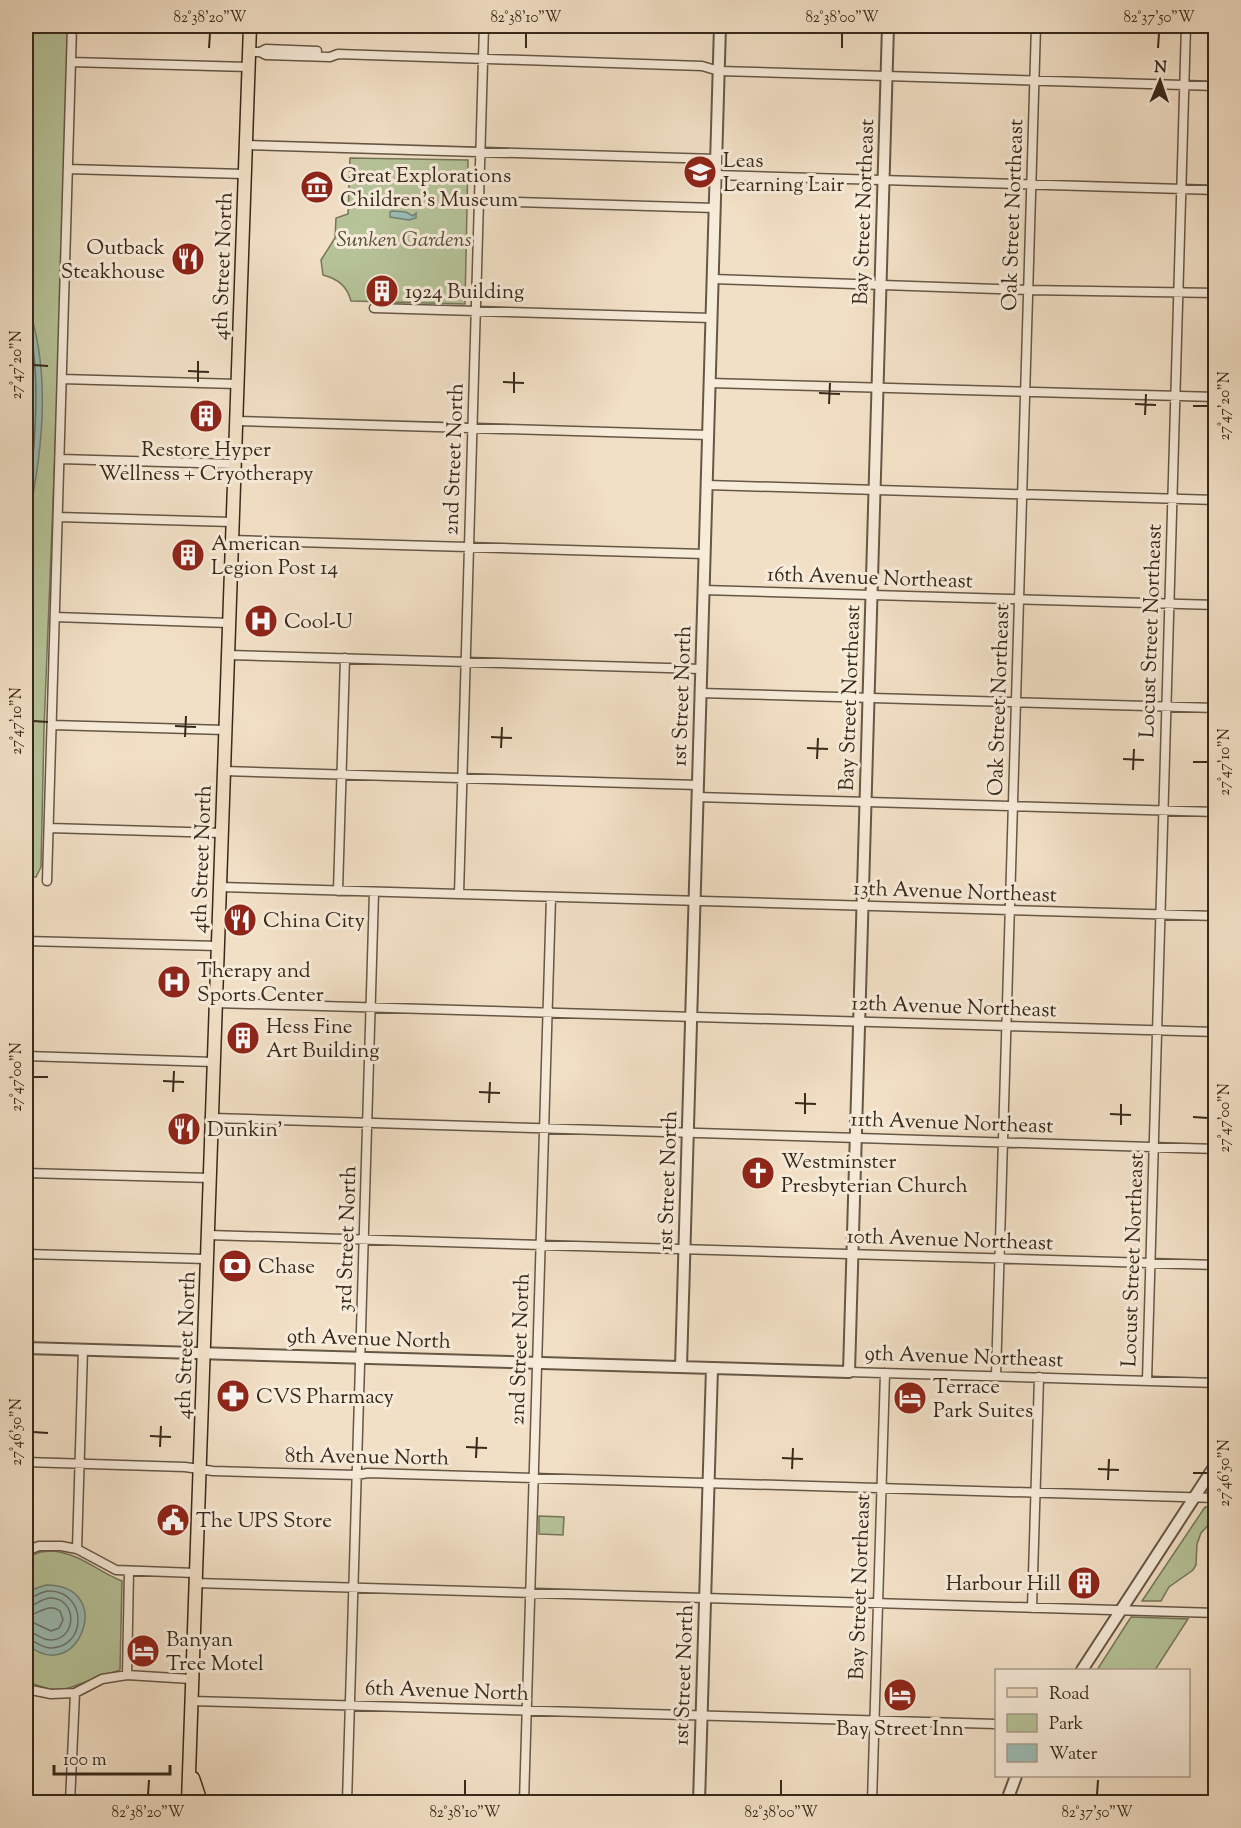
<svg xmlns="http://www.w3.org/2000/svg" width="1241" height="1828" viewBox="0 0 1241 1828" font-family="'Sorts Mill Goudy',serif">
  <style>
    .green { fill: #b6c399; stroke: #76765a; stroke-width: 1.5 }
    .water { fill: #9bbdb5; stroke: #738277; stroke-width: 1.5 }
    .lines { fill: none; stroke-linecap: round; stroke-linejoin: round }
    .shore { stroke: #697368; stroke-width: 1.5 }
    .minor-casing { stroke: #665745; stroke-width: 11 }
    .tertiary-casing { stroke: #665745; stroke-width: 14 }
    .primary-casing { stroke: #37291a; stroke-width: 15 }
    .minor { stroke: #f7ebda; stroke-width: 8 }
    .tertiary { stroke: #f7ebda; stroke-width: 10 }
    .primary { stroke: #f2e0c6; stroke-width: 12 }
    .ticks { fill: none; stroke: #37291a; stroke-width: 2 }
    .labels { text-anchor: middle; stroke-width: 6; stroke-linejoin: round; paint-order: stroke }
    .poi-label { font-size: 21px; fill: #37291a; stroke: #f7ebda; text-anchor: start }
    .street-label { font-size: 21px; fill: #37291a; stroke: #f7ebda }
    .park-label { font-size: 21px; font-style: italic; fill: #57503a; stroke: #f7ebda }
    .neatline { fill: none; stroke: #37291a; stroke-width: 2 }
    .ticks-label { font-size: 15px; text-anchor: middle; fill: #37291a }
  </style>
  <rect width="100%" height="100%" fill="#f2e0c6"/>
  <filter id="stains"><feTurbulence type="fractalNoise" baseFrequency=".00333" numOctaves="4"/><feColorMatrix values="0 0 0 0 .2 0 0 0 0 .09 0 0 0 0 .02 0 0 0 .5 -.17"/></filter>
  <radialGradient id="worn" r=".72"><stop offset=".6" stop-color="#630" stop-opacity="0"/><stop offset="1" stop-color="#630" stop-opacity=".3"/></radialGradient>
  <!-- green -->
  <path class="green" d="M26,26H68L58,376L44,729L41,867L36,877L26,876Z
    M350,158L468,160L465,304L351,301C347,286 338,279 323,275L321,260L335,238L336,218L348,214Z
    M1205,1507L1215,1508V1515L1213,1520L1201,1533L1197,1544L1196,1565L1193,1570L1169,1587L1161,1601H1142Z
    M539,1516L564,1517L563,1535L539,1534Z
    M52,1551C82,1554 96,1571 122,1581L120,1670L63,1690L49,1689L26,1682V1558L40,1552Z
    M1131,1617L1188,1619L1155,1670H1097Z"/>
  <!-- water -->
  <path class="water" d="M392,211L406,212L413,216L416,213V218L409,220L390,217V212Z
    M26,300C53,372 42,457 26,530Z
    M46,1585C119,1585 76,1690 26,1643V1595L31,1590Z"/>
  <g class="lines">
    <!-- shore -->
    <path class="shore" d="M26,317C42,362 36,455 26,502
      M26,347L27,367L26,440
      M26,1599C35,1598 41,1590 51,1591C87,1593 87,1647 51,1648C41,1648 35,1640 26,1639
      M26,1607C36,1606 42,1597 52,1598C77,1600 77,1638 52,1640C42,1641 36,1632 26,1631
      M26,1616C39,1615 47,1602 60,1611L63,1620L59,1628L51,1631L34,1623L26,1622"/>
    <!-- minor casing -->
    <g class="minor-casing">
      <path id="minor" d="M249,52H260L266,55L330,57L338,54L702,66L719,71L1216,86
        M260,52L266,49L317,51
        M71,62L248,67
        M245,145L716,159
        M68,169L244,174
        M716,175L1216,190
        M479,201L715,208
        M713,279L1028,290L1216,293
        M374,308L711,318
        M62,379L237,384
        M710,383L1216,397
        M236,421L708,435
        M60,459L234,464
        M707,485L1216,500
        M58,517L232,522
        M232,540L704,554
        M703,590L1216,605
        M55,617L229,623
        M228,655L701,669
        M700,693L1216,708
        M52,725L225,730
        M224,771L698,785
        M697,797L1216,812
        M49,828L222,833
        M47,881L72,26
        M220,887L1216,916
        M338,891L345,658
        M459,894L484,26
        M26,941L218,946
        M216,1003L1216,1032
        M26,1056L214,1062
        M212,1118L1216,1149
        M26,1180V1173L210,1178
        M208,1235L1216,1265
        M26,1254L207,1259
        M849,1372L1216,1383
        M996,1376L1036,26
        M1147,1381L1186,26
        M26,1462L185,1467L213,1471L357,1475L368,1473L1216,1498
        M77,1549L83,1349
        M26,1551L39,1546H61L77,1549L116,1570L195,1573
        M195,1583L1216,1613
        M1032,1608L1039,1377
        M127,1675L129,1571
        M26,1689L51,1694L75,1693L102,1679L127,1675L191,1679
        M191,1701L996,1724
        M70,1802L75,1693
        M347,1802L374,892
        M524,1802L551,897
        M872,1802L885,1373"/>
    </g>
    <!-- tertiary casing -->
    <g class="tertiary-casing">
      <path id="tertiary" d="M26,1348L849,1372L888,26
        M681,1367L720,26
        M1082,1670L1216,1464
        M699,1802L712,1368
        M1010,1802L1009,1795L1016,1776"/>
    </g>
    <!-- primary casing -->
    <g class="primary-casing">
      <path id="primary" d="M193,1778L201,1802
        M188,1802L250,26"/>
    </g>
    <!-- minor -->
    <use href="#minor" class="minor"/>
    <!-- tertiary -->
    <use href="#tertiary" class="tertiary"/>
    <!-- primary -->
    <use href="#primary" class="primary"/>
  </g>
  <!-- ticks -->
  <path class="ticks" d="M209,48L210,33M526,48V33M842,48V33M1158,48L1159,33M33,365L48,366M188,371L209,372M198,382V361M503,382L524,383M514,393V372M819,393L840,394M829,404L830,383M1135,404L1156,405M1193,406H1208M1145,415L1146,394M33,721L48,722M175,726L196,727M185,737L186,716M491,737L512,738M501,748L502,727M807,748L828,749M817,759L818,738M1123,759L1144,760M1193,762H1208M1133,770L1134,749M33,1077H48M163,1081L184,1082M173,1092L174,1071M479,1092L500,1093M489,1103L490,1082M795,1103L816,1104M805,1114V1093M1110,1114L1131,1115M1193,1117L1208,1118M1121,1125V1104M33,1432L48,1433M150,1436L171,1437M160,1447L161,1426M466,1447L487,1448M476,1458L477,1437M782,1458L803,1459M792,1469L793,1448M1098,1469L1119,1470M1193,1473H1208M1108,1480L1109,1459M148,1795L149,1780M465,1795V1780M781,1795V1780M1097,1795L1098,1780"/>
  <!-- icons -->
  <defs>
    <g id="school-disc" transform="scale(1.725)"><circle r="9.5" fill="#8f2418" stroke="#f7ebda"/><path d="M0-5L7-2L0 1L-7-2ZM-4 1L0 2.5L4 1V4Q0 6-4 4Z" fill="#fff"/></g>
    <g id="museum-disc" transform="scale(1.725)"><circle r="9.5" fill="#8f2418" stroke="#f7ebda"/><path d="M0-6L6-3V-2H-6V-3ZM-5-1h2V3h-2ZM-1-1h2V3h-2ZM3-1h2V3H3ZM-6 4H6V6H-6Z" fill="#fff"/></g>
    <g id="restaurant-disc" transform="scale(1.725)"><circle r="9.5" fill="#8f2418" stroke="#f7ebda"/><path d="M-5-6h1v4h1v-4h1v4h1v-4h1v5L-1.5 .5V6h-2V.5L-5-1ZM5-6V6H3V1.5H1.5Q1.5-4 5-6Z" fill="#fff"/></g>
    <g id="building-disc" transform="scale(1.725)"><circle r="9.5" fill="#8f2418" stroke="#f7ebda"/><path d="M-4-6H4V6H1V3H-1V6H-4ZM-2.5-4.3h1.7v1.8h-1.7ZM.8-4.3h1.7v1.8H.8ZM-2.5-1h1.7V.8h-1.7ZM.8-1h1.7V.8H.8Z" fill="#fff"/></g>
    <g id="hospital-disc" transform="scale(1.725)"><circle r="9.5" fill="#8f2418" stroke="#f7ebda"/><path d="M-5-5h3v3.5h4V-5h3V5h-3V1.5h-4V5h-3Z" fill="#fff"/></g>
    <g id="church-disc" transform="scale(1.725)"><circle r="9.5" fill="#8f2418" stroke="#f7ebda"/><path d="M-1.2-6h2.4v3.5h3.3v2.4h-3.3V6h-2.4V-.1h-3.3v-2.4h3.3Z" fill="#fff"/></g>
    <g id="bank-disc" transform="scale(1.725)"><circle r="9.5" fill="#8f2418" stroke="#f7ebda"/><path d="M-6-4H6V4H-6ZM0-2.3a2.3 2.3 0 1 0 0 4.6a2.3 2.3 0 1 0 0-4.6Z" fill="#fff"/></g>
    <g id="pharmacy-disc" transform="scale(1.725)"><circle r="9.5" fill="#8f2418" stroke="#f7ebda"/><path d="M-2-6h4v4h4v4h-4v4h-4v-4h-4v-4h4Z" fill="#fff"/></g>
    <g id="hotel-disc" transform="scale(1.725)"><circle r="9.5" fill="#8f2418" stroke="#f7ebda"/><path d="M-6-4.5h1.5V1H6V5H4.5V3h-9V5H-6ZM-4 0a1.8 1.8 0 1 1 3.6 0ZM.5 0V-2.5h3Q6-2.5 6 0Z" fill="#fff"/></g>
    <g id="civic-disc" transform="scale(1.725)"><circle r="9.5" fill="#8f2418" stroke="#f7ebda"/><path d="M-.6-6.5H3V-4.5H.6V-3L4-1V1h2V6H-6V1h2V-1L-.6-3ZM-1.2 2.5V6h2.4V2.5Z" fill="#fff"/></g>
  </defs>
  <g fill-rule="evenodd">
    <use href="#school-disc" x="700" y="172"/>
    <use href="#museum-disc" x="317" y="187"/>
    <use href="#restaurant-disc" x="188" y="259"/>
    <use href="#building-disc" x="382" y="291"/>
    <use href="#building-disc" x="206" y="416"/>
    <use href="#building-disc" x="188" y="555"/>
    <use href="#hospital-disc" x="261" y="621"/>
    <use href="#restaurant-disc" x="240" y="920"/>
    <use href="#hospital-disc" x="174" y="982"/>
    <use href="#building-disc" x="243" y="1038"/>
    <use href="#restaurant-disc" x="184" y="1129"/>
    <use href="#church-disc" x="758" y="1173"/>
    <use href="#bank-disc" x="235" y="1266"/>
    <use href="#pharmacy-disc" x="233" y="1396"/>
    <use href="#hotel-disc" x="910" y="1398"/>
    <use href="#civic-disc" x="173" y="1520"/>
    <use href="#building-disc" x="1084" y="1583"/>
    <use href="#hotel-disc" x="143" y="1651"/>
    <use href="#hotel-disc" x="900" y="1695"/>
  </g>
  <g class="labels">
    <!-- poi labels -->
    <g class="poi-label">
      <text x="723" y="167">Leas<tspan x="723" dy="24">Learning Lair</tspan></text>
      <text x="340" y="182">Great Explorations<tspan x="340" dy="24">Children's Museum</tspan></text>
      <text x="165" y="254" text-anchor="end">Outback<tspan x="165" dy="24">Steakhouse</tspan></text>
      <text x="405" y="298">1924 Building</text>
      <text x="206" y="456" text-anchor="middle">Restore Hyper<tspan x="206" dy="24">Wellness + Cryotherapy</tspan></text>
      <text x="211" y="550">American<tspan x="211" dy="24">Legion Post 14</tspan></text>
      <text x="284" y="628">Cool-U</text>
      <text x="263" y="927">China City</text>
      <text x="197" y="977">Therapy and<tspan x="197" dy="24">Sports Center</tspan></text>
      <text x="266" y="1033">Hess Fine<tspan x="266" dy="24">Art Building</tspan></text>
      <text x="207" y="1136">Dunkin'</text>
      <text x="781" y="1168">Westminster<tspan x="781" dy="24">Presbyterian Church</tspan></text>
      <text x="258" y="1273">Chase</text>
      <text x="933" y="1393">Terrace<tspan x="933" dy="24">Park Suites</tspan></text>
      <text x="256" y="1403">CVS Pharmacy</text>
      <text x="196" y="1527">The UPS Store</text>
      <text x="1061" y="1590" text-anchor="end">Harbour Hill</text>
      <text x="166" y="1646">Banyan<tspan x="166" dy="24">Tree Motel</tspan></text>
      <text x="900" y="1735" text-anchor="middle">Bay Street Inn</text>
    </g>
    <!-- street labels -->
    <g class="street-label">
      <text transform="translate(863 212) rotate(-88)" y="7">Bay Street Northeast</text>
      <text transform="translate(1012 215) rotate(-88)" y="7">Oak Street Northeast</text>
      <text transform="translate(222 266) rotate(-88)" y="7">4th Street North</text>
      <text transform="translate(453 459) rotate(-88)" y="7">2nd Street North</text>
      <text transform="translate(870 577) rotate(2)" y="7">16th Avenue Northeast</text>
      <text transform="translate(1150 631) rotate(-88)" y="7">Locust Street Northeast</text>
      <text transform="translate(681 696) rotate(-88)" y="7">1st Street North</text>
      <text transform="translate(849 698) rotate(-88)" y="7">Bay Street Northeast</text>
      <text transform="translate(998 700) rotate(-88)" y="7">Oak Street Northeast</text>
      <text transform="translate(201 859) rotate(-88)" y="7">4th Street North</text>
      <text transform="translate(955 891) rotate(2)" y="7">13th Avenue Northeast</text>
      <text transform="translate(954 1006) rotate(2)" y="7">12th Avenue Northeast</text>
      <text transform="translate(952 1122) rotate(2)" y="7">11th Avenue Northeast</text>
      <text transform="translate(667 1181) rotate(-88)" y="7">1st Street North</text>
      <text transform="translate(346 1239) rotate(-88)" y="7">3rd Street North</text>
      <text transform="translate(950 1239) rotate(2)" y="7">10th Avenue Northeast</text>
      <text transform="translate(1132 1260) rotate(-88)" y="7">Locust Street Northeast</text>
      <text transform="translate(369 1338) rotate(2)" y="7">9th Avenue North</text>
      <text transform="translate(185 1345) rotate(-88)" y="7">4th Street North</text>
      <text transform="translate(519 1349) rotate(-88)" y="7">2nd Street North</text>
      <text transform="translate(964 1356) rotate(2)" y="7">9th Avenue Northeast</text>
      <text transform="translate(367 1456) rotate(1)" y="7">8th Avenue North</text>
      <text transform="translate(859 1587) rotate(-88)" y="7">Bay Street Northeast</text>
      <text transform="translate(683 1675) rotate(-88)" y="7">1st Street North</text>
      <text transform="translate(447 1690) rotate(2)" y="7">6th Avenue North</text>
    </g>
    <!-- park labels -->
    <g class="park-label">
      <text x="404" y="246">Sunken Gardens</text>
    </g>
  </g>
  <!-- margin -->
  <rect width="1241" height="1828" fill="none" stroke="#f2e0c6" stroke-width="66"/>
  <!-- legend -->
  <rect x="995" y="1669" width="195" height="108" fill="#f7ebda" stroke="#aa9d8d" stroke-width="1.5"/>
  <rect x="1007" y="1688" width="30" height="9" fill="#f2e0c6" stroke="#aa9d8d" stroke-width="1.5"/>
  <text x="1049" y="1699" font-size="18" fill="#37291a">Road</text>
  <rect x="1007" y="1714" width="30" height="18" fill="#b6c399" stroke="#aa9d8d" stroke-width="1.5"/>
  <text x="1049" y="1729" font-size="18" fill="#37291a">Park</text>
  <rect x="1007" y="1744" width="30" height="18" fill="#9bbdb5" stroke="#aa9d8d" stroke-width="1.5"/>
  <text x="1049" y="1759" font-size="18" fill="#37291a">Water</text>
  <!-- north arrow -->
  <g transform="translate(1160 81) rotate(2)" stroke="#f7ebda" stroke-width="4.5" paint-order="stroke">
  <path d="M0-4.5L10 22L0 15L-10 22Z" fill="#37291a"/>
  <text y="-9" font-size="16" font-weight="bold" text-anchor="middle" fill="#37291a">N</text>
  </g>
  <!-- scale -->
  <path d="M54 1765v9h116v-9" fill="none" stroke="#37291a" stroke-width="3"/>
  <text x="63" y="1765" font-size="18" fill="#37291a" stroke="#f7ebda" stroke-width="4.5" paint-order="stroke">100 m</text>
  <rect x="33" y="33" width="1175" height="1762" class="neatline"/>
  <g class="ticks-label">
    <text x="210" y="22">82°38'20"W</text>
    <text x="526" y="22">82°38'10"W</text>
    <text x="842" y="22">82°38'00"W</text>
    <text x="1159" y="22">82°37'50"W</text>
    <text transform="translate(16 365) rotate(-90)" y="5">27°47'20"N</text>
    <text transform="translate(1224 406) rotate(-90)" y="5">27°47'20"N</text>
    <text transform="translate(16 721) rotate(-90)" y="5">27°47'10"N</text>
    <text transform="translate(1224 762) rotate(-90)" y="5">27°47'10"N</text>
    <text transform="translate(16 1077) rotate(-90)" y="5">27°47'00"N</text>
    <text transform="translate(1224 1118) rotate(-90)" y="5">27°47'00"N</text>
    <text transform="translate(16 1432) rotate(-90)" y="5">27°46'50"N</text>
    <text transform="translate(1224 1473) rotate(-90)" y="5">27°46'50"N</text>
    <text x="148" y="1817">82°38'20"W</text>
    <text x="465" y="1817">82°38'10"W</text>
    <text x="781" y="1817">82°38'00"W</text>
    <text x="1097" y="1817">82°37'50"W</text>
  </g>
  <rect width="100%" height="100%" filter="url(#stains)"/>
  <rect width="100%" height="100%" fill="url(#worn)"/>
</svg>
